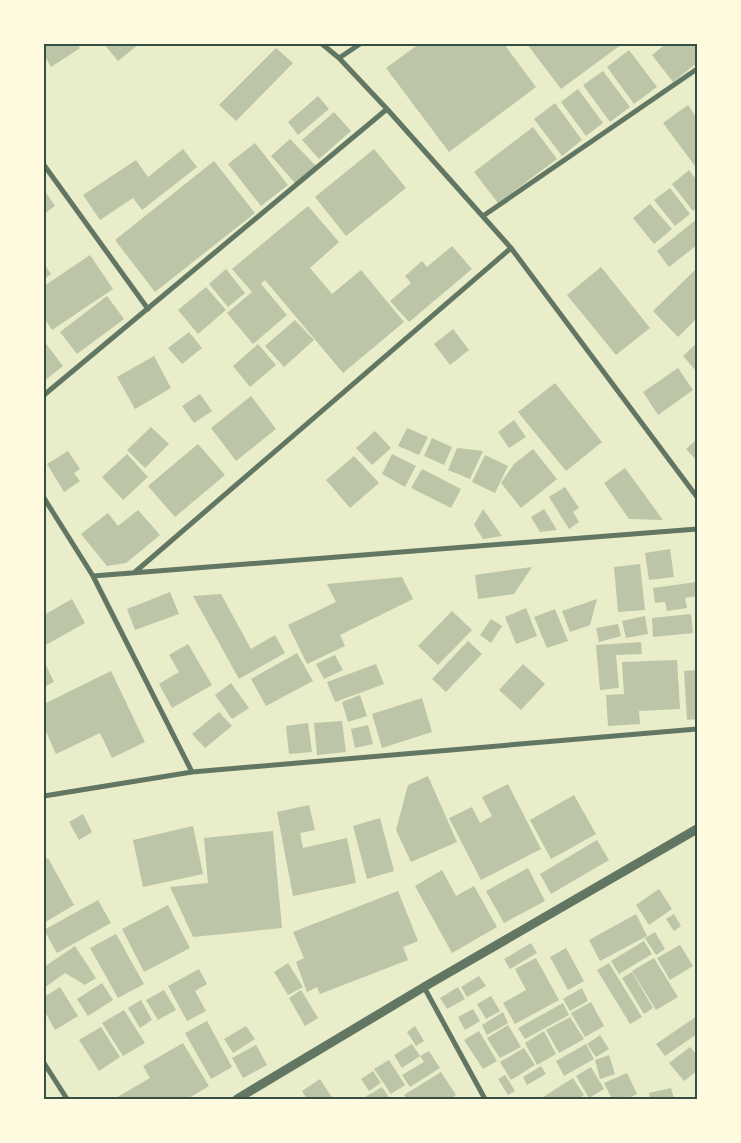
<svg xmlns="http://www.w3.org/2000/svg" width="741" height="1143" viewBox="0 0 741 1143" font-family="Rubik,sans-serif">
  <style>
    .building { fill: #bcc5a7 }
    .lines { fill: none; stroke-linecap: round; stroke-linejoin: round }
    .minor { stroke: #617663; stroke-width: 5 }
    .tertiary { stroke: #617663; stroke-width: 9 }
    .neatline { fill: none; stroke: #344e41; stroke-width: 2 }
  </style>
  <rect width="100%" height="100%" fill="#e9edc9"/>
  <!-- building -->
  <path class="building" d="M44,44H77L80,48L51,67L44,55Z
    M104,44H139L118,61Z
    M419,44H504L536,87L449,152L386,68Z
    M527,44H622L561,89Z
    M666,44H697V63L673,82L652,55Z
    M276,48L293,63L236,121L219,105Z
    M629,50L657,87L634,104L607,67Z
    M603,71L630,107L610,122L583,85Z
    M578,89L603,123L586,136L561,102Z
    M318,96L329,109L298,135L288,122Z
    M555,103L582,140L562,156L534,119Z
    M688,105L697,118V164L695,166L663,123Z
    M334,112L351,131L319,159L302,140Z
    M533,127L557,159L498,203L474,172Z
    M290,139L316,166L296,184L271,156Z
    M255,143L288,185L261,206L228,164Z
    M183,149L197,167L142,210L133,198L100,220L83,195L136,160L148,177Z
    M374,149L406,188L346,236L315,197Z
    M214,161L255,213L155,292L115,240Z
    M689,170L697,181V207L693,211L672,184Z
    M670,188L690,214L675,226L654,200Z
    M44,190L55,206L44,214Z
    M650,204L672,229L654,244L633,218Z
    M308,206L339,242L310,268L332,294L361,270L404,322L343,373L265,280L261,284L287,315L253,344L227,313L252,292L232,269Z
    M697,219V245L669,267L657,251Z
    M452,246L472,269L409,322L390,301L411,283L405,276L422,261L427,267Z
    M90,255L113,289L52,330L44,318V286Z
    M44,264L51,274L44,279Z
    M601,267L650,328L616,355L567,295Z
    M226,269L245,293L228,307L209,284Z
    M696,269L697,318L678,337L653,311Z
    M206,287L226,310L198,334L178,310Z
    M107,296L124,319L77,354L60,332Z
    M295,320L314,340L284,367L265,346Z
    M453,329L469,350L450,365L434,344Z
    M189,332L202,348L182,364L168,348Z
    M44,341L63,366L44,381Z
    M697,343V372L683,356Z
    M258,344L276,365L250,387L233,366Z
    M154,356L171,388L135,409L117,377Z
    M678,368L693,390L658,415L643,392Z
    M555,383L602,442L566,471L518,412Z
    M200,394L212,411L194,423L182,406Z
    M251,396L276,429L236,461L211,428Z
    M514,420L526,437L509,448L498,432Z
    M151,427L169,444L145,468L127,450Z
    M407,428L428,437L419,455L398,446Z
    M375,431L391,448L372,465L356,448Z
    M432,438L452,447L444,465L424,456Z
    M697,439V461L686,449Z
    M198,444L225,475L175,517L148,486Z
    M457,448L483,451L470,479L448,470Z
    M533,449L557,479L521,508L501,483L514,464Z
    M68,451L80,469L74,473L80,481L64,492L47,464Z
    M127,454L148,477L123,500L102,477Z
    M392,454L416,466L405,487L382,474Z
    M485,455L508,466L495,493L472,482Z
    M354,456L379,483L350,508L326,480Z
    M625,468L663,520L629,519L604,483Z
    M422,469L461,489L451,508L411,488Z
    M565,487L579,508L573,512L579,522L569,529L549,497Z
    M483,509L502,536L483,539L474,525Z
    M544,509L557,530L540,532L531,517Z
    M138,510L160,535L126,563L107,566L81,534L108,513L118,526Z
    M670,549L674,577L649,580L645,553Z
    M640,564L645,610L618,612L614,567Z
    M532,567L514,594L478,599L475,575Z
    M402,577L413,599L340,635L345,646L307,664L288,625L336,602L327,584Z
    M696,582L697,596L685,598L687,608L667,611L665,602L655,603L653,588Z
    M170,592L179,614L135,630L127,609Z
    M221,594L251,649L275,635L285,653L239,679L193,596Z
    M72,599L85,623L44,646V615Z
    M597,599L590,625L570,632L562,611Z
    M526,608L537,636L516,644L505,617Z
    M555,609L568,641L547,648L534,617Z
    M452,611L472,630L438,665L418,646Z
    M691,614L693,633L653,637L652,618Z
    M645,616L648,634L626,638L622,621Z
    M491,619L502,626L491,643L480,635Z
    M618,624L621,636L599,642L596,628Z
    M468,641L482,654L446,692L432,679Z
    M641,642L642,654L616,655L619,688L600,690L596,645Z
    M188,644L212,685L172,708L159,684L179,672L169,655Z
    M297,653L313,681L266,706L251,679Z
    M335,655L343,670L324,679L316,664Z
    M677,660L680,709L639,711L640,724L608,726L606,695L624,694L622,662Z
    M44,661L54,682L44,687Z
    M376,664L384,684L335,702L327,682Z
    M523,664L545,684L521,710L499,690Z
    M697,670V719L687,720L684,671Z
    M111,671L145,742L112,758L100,733L56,754L44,727V704Z
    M231,683L249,708L232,719L215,695Z
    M360,695L367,716L348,722L342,702Z
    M422,698L432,732L382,748L372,714Z
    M219,712L232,726L205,748L192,734Z
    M342,721L346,752L317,755L314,723Z
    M308,723L312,752L289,754L286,726Z
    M368,725L373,744L355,748L351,729Z
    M428,776L457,842L411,862L396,830L408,785Z
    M508,784L541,849L481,880L449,818L472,807L480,823L492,816L482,797Z
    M574,795L596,834L551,859L530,820Z
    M309,805L315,830L300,833L303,848L347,838L356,883L293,896L277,812Z
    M83,814L92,832L79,840L69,822Z
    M380,818L394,871L367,879L353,826Z
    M193,826L203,874L143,887L133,840Z
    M273,831L282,928L193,937L170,887L208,883L204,838Z
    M597,840L609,860L551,894L540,874Z
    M48,858L74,905L44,923V860Z
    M528,868L545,901L504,923L486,891Z
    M442,870L456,896L474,886L497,927L452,953L415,886Z
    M659,889L672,909L649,925L636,905Z
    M398,891L418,941L403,947L408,960L320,994L317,987L307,992L296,962L304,958L293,932Z
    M98,900L111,923L57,953L44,930Z
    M168,905L190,948L144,972L122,929Z
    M636,914L647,936L600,961L589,940Z
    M674,914L681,926L674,931L666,919Z
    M655,932L665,949L656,955L645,938Z
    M116,934L144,984L118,998L90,948Z
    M644,941L652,954L619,974L611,961Z
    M531,943L537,953L510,969L504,959Z
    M680,945L693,966L670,980L657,958Z
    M75,946L96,978L85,985L65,973L44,988V967Z
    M566,948L584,981L568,990L550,957Z
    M536,958L559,1000L515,1024L503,1003L526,990L515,969Z
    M654,958L678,997L656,1010L632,971Z
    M288,963L303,987L288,995L274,972Z
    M609,963L642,1017L630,1024L597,970Z
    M199,969L207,984L195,991L206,1011L187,1021L168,986Z
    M632,972L653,1008L644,1014L622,978Z
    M479,976L486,986L467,997L461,987Z
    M102,983L113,1000L88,1016L77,999Z
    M60,987L78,1016L55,1030L44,1010V997Z
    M458,987L465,999L447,1009L440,998Z
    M582,988L588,1001L570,1011L563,999Z
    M164,990L176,1010L158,1020L146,1000Z
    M301,990L318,1018L305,1026L289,998Z
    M491,996L500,1011L486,1019L477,1004Z
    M141,1000L152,1020L140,1028L128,1008Z
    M591,1002L604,1026L585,1037L571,1013Z
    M563,1003L569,1015L525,1039L518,1028Z
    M473,1009L480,1021L465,1030L458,1017Z
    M124,1010L145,1043L123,1056L102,1023Z
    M503,1012L508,1023L487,1035L482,1025Z
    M697,1016V1034L665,1056L656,1044Z
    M570,1017L584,1039L559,1053L546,1030Z
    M207,1021L232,1067L211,1079L185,1033Z
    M508,1025L521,1047L500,1058L487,1038Z
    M246,1026L255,1039L233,1053L224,1039Z
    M415,1026L424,1041L416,1046L407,1032Z
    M101,1027L120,1057L99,1071L79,1040Z
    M479,1031L497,1061L483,1069L464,1040Z
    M544,1031L556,1054L537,1065L525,1043Z
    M600,1035L609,1049L596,1057L587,1044Z
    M183,1043L209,1086L187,1099H114L150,1078L143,1066Z
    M412,1044L420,1056L402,1068L394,1055Z
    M586,1044L594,1059L564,1076L556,1061Z
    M256,1045L267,1065L243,1078L232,1058Z
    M690,1047L697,1055V1071L684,1081L669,1063Z
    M524,1048L535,1065L511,1080L500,1062Z
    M429,1051L440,1068L410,1087L402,1075L424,1062L420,1056Z
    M609,1055L615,1074L600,1079L595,1060Z
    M389,1060L405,1085L391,1094L374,1069Z
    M541,1066L546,1074L527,1085L523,1077Z
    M591,1067L604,1089L589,1098L576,1076Z
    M373,1071L381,1083L369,1091L361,1079Z
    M441,1072L456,1095L450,1099H407L404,1095Z
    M627,1073L637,1094L626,1099H612L604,1083Z
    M505,1075L515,1091L508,1095L498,1079Z
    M573,1078L584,1095L578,1099H540Z
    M320,1079L333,1099H307L302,1091Z
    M382,1087L390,1099H362Z
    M671,1088L674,1099H650L649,1093Z"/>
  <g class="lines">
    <!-- minor -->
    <path class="minor" d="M322,44L339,58L387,109L511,248L697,497
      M339,58L360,44
      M44,165L148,309
      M483,216L697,69
      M44,395L387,109
      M44,498L93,576L192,772
      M135,572L511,248
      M93,576L697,529
      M44,796L192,772L697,729
      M424,987L485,1099
      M44,1063L67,1099"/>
    <!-- tertiary -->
    <path class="tertiary" d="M237,1099L424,987L697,829"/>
  </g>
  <!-- border -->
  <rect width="741" height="1143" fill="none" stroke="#fefae0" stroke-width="90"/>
  <rect x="45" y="45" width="651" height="1053" class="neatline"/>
</svg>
